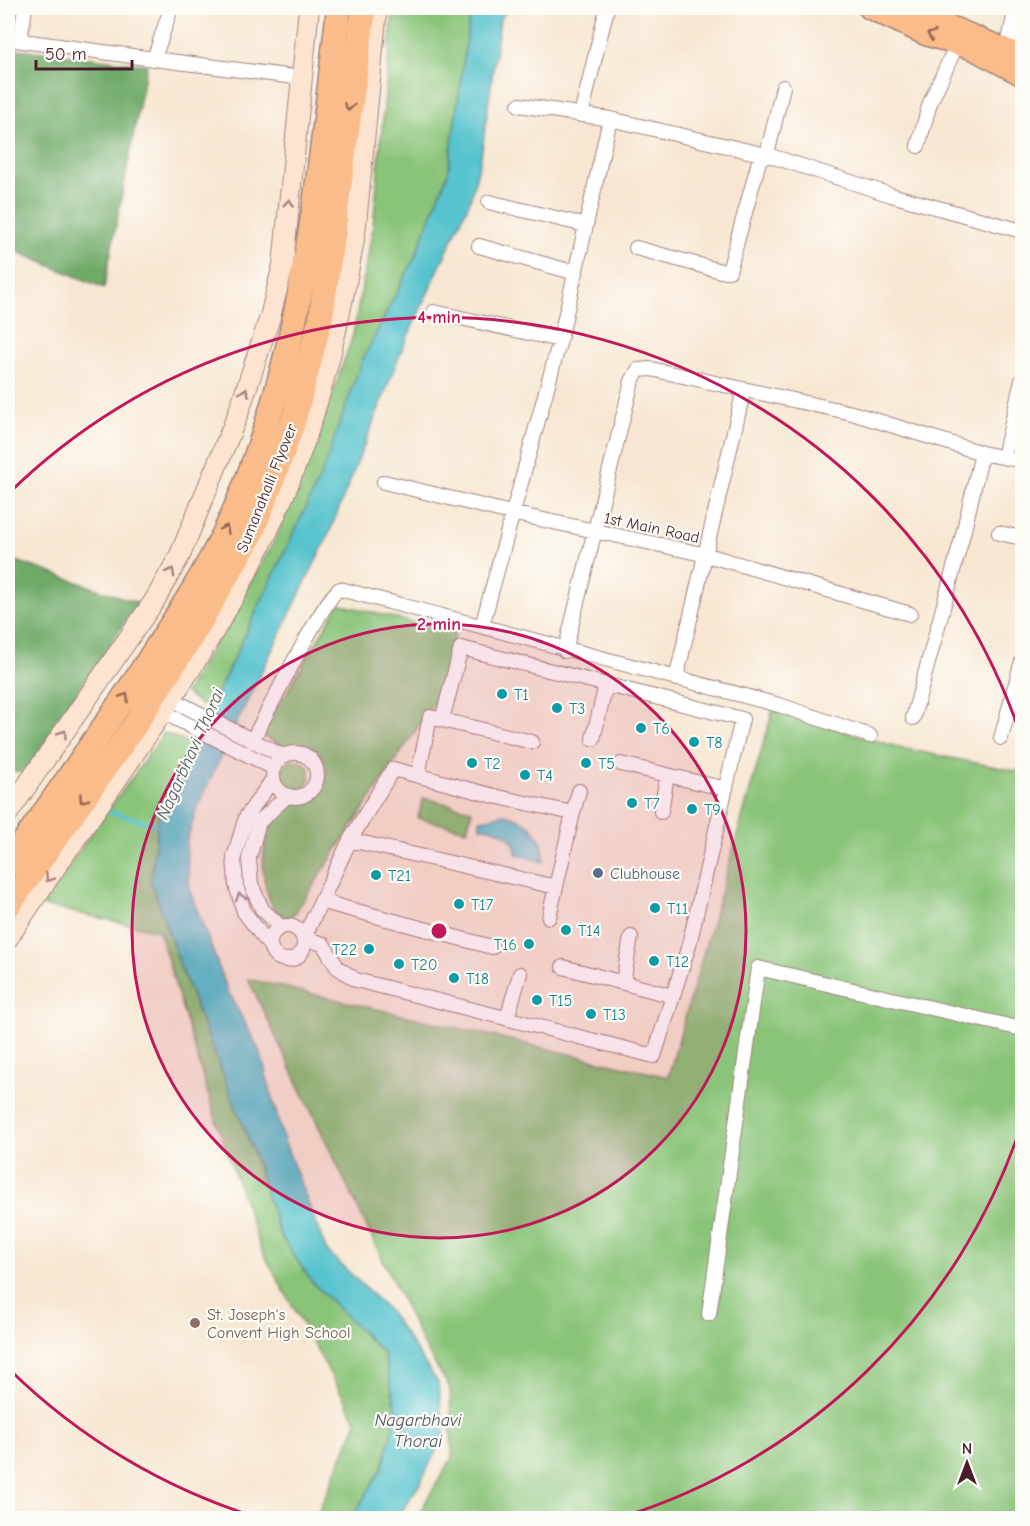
<svg xmlns="http://www.w3.org/2000/svg" width="1030" height="1526" viewBox="0 0 1030 1526" font-family="'Comic Neue',sans-serif">
  <style>
    .green { fill: #8ac479; stroke: #6a7252; stroke-width: 1.5 }
    .forest { fill: #6faa69; stroke: #5c644a; stroke-width: 1.5 }
    .water { fill: #56c3ce; stroke: #50717c; stroke-width: 1.5 }
    .lines { fill: none; stroke-linecap: round; stroke-linejoin: round }
    .stream { stroke: #56c3ce; stroke-width: 4 }
    .street-casing { stroke: #a0837e; stroke-width: 16 }
    .secondary-casing { stroke: #a0837e; stroke-width: 22 }
    .primary-casing { stroke: #a0837e; stroke-width: 24 }
    .highway-casing { stroke: #a0837e; stroke-width: 27 }
    .street { stroke: #fff; stroke-width: 14 }
    .secondary { stroke: #fde4d0; stroke-width: 20 }
    .primary { stroke: #f9bc8a; stroke-width: 21 }
    .highway { stroke: #f9bc8a; stroke-width: 24 }
    .oneway { stroke: #996656 }
    .oneway2 { stroke: #a4827e }
    .oneway3 { stroke: #ae9aa0 }
    .ring { fill: none; stroke: #c2185b; stroke-width: 3 }
    .culture-dot { fill: #0f9aa8; stroke: #fdfcf7; stroke-width: 2 }
    .service-dot { fill: #5c6f8a; stroke: #fdfcf7; stroke-width: 2 }
    .education-dot { fill: #8d6e63; stroke: #fdfcf7; stroke-width: 2 }
    .labels { text-anchor: middle; stroke-width: 4.5; stroke-linejoin: round; paint-order: stroke }
    .street-label { font-size: 16px; fill: #4a1f2b; stroke: #fdfcf7 }
    .culture-label { font-size: 16px; fill: #0d838f; stroke: #fdfcf7; text-anchor: start }
    .service-label { font-size: 16px; fill: #4e5e75; stroke: #fdfcf7; text-anchor: start }
    .education-label { font-size: 16px; fill: #785e54; stroke: #fdfcf7; text-anchor: start }
    .water-label { font-size: 18px; font-style: italic; fill: #4e5864; stroke: #fdfcf7 }
    .centre { fill: #c2185b; stroke: #fdfcf7; stroke-width: 3 }
    .ring-label { font-size: 18px; text-anchor: middle; font-weight: bold; fill: #c2185b; stroke: #fdfcf7; stroke-width: 4.5; stroke-linejoin: round; paint-order: stroke }
  </style>
  <rect width="100%" height="100%" fill="#fdfcf7"/>
  <filter id="ink" filterUnits="userSpaceOnUse"><feTurbulence type="fractalNoise" baseFrequency=".0167" numOctaves="2"/><feDisplacementMap in="SourceGraphic" scale="12" xChannelSelector="R" yChannelSelector="G"/><feConvolveMatrix kernelMatrix="1 2 1 2 8 2 1 2 1" color-interpolation-filters="sRGB"/></filter>
  <filter id="wash" filterUnits="userSpaceOnUse"><feTurbulence type="fractalNoise" baseFrequency=".008" numOctaves="4" result="noise"/><feDisplacementMap in="SourceGraphic" scale="24" xChannelSelector="R" yChannelSelector="G"/><feGaussianBlur stdDeviation="1.35" result="paint"/><feColorMatrix in="noise" values="0 0 0 0 0 0 0 0 0 0 0 0 0 0 0 0 0 1.4 0 .05"/><feComposite in="paint" operator="in"/></filter>
  <g filter="url(#wash)">
    <rect width="100%" height="100%" fill="#f7e7d2"/>
    <!-- green -->
    <path class="green" d="M393,8H471L448,173L415,257L362,361L321,476L209,710L185,693L274,542L314,447L353,335L373,227Z
      M339,604L455,633L441,692L295,913L287,918C283,915 278,913 275,910C272,907 271,902 269,898C258,868 261,819 294,803C305,797 314,802 321,789C335,763 318,738 288,749L261,735Z
      M773,710L901,748L1022,772V1518H416L452,1458L450,1388L424,1346L248,979L668,1077Z
      M164,733L192,744L159,815L151,882L184,976L252,1148L280,1235L312,1282L384,1354L397,1412L383,1467L352,1518H316L357,1422L261,1249L216,1120L159,931L40,905Z
      M280 775a15 15 0 1 1 30 0a15 15 0 1 1-30 0Z
      M423,798L472,810L467,830L418,818Z"/>
    <!-- forest -->
    <path class="forest" d="M8,48L147,65L104,288L8,248Z
      M8,558L138,603L24,773L8,771Z"/>
    <!-- water -->
    <path class="water" d="M471,8H508L500,19L481,157L470,201L403,347L328,536L236,724L197,808L186,843L190,891L227,989L261,1054L282,1135L326,1250L390,1312L438,1383L444,1435L419,1485L397,1518H352L383,1467L397,1412L384,1354L312,1282L280,1235L252,1148L184,976L151,882L159,815L321,476L362,361L415,257L448,173Z
      M504,814C528,819 546,835 544,862L516,854C517,836 495,827 480,827V820Z"/>
    <g class="lines">
      <!-- stream -->
      <path class="stream" d="M108,811L162,827"/>
    </g>
  </g>
  <g filter="url(#ink)">
    <g class="lines">
      <!-- street casing -->
      <g class="street-casing">
        <path id="street" d="M8,39L154,59L171,8
          M20,40L25,8
          M1007,49L1016,8
          M154,59L302,78
          M519,105L610,119L774,157L891,195L1022,231
          M581,115L607,8
          M918,146L930,103L957,44
          M767,155L783,87
          M489,202L585,225
          M479,246L576,273
          M636,248L721,271H729L761,154
          M434,312L560,340
          M1004,457L1022,380
          M384,482L511,513L707,555L910,614
          M999,533L1022,538
          M482,626L560,340L610,119
          M565,651L632,381L638,370L651,369L852,413L982,453L1022,461
          M676,679L744,389
          M171,699L283,756
          M163,712L274,768
          M913,718L962,538L982,453
          M1001,738L1022,661
          M593,739L606,685
          M252,741C264,719 326,594 340,589L779,705L870,736
          M273 775a22 22 0 1 1 44 0a22 22 0 1 1-44 0Z
          M621,764L726,789
          M418,775L430,717L532,742
          M661,812L667,775
          M573,813L579,791
          M350,840L304,938L323,944L337,967L356,980L654,1056L689,945L742,719L461,648L442,720
          M323,902L492,947
          M549,917L573,813L498,797L393,769L350,840L556,887
          M270 943a17 17 0 1 1 34 0a17 17 0 1 1-34 0Z
          M281,927L262,909L251,884L249,858L259,822L287,796
          M270,946L244,912L236,885L234,857L246,817L273,779
          M563,967L673,996
          M623,982L631,937
          M507,1018L520,974
          M709,1314L758,968L1022,1029"/>
      </g>
      <!-- secondary casing -->
      <g class="secondary-casing">
        <path id="secondary" d="M8,813L155,600L180,555L238,414L270,317L283,265L309,8
          M8,938C106,787 225,645 292,475C323,398 341,315 355,234L377,8"/>
      </g>
      <!-- primary casing -->
      <g class="primary-casing">
        <path id="primary" d="M869,8L927,35L973,49L1022,75
          M905,8L1022,56"/>
      </g>
      <!-- highway casing -->
      <g class="highway-casing">
        <path id="highway" d="M8,865C57,794 108,724 154,652C180,612 206,572 226,530C303,366 318,184 339,8
          M8,906L133,728L189,641L250,536L271,484L294,419L321,317L364,8"/>
      </g>
      <!-- street -->
      <use href="#street" class="street"/>
      <!-- secondary -->
      <use href="#secondary" class="secondary"/>
      <!-- primary -->
      <use href="#primary" class="primary"/>
      <!-- highway -->
      <use href="#highway" class="highway"/>
    </g>
    <!-- one-way arrows -->
    <defs><path id="oneway-chevron" d="M-2-3.5L2.5 0L-2 3.5" fill="none" stroke-width="1.6" stroke-linecap="round" stroke-linejoin="round" transform="scale(1.5)"/></defs>
    <g class="oneway">
      <use href="#oneway-chevron" transform="translate(931 35) rotate(-160)"/>
      <use href="#oneway-chevron" transform="translate(349 107) rotate(98)"/>
      <use href="#oneway-chevron" transform="translate(225 529) rotate(-65)"/>
      <use href="#oneway-chevron" transform="translate(125 697) rotate(-57)"/>
      <use href="#oneway-chevron" transform="translate(83 799) rotate(125)"/>
    </g>
    <g class="oneway2">
      <use href="#oneway-chevron" transform="translate(289 203) rotate(-84)"/>
      <use href="#oneway-chevron" transform="translate(245 392) rotate(-71)"/>
      <use href="#oneway-chevron" transform="translate(171 572) rotate(-61)"/>
      <use href="#oneway-chevron" transform="translate(63 734) rotate(-55)"/>
      <use href="#oneway-chevron" transform="translate(49 878) rotate(125)"/>
    </g>
    <use class="oneway3" href="#oneway-chevron" transform="translate(240 897) rotate(-107)"/>
  </g>
  <!-- distance rings -->
  <circle cx="439" cy="931" r="307" fill="#c2185b" fill-opacity=".12"/>
  <g class="ring">
    <circle cx="439" cy="931" r="307"/>
    <path d="M1021 1126A614 614 0 0 1 619 1518M259 1518A614 614 0 0 1 9 1369M9 493A614 614 0 0 1 1021 736"/>
  </g>
  <!-- markers -->
  <g class="culture-dot">
    <circle cx="502" cy="694" r="6"/>
    <circle cx="557" cy="708" r="6"/>
    <circle cx="641" cy="728" r="6"/>
    <circle cx="694" cy="742" r="6"/>
    <circle cx="472" cy="763" r="6"/>
    <circle cx="586" cy="763" r="6"/>
    <circle cx="525" cy="775" r="6"/>
    <circle cx="632" cy="803" r="6"/>
    <circle cx="692" cy="809" r="6"/>
    <circle cx="376" cy="875" r="6"/>
    <circle cx="459" cy="904" r="6"/>
    <circle cx="655" cy="908" r="6"/>
    <circle cx="566" cy="930" r="6"/>
    <circle cx="529" cy="944" r="6"/>
    <circle cx="369" cy="949" r="6"/>
    <circle cx="654" cy="961" r="6"/>
    <circle cx="399" cy="964" r="6"/>
    <circle cx="454" cy="978" r="6"/>
    <circle cx="537" cy="1000" r="6"/>
    <circle cx="591" cy="1014" r="6"/>
  </g>
  <circle class="service-dot" cx="598" cy="873" r="6"/>
  <circle class="education-dot" cx="195" cy="1323" r="6"/>
  <g class="labels">
    <!-- street labels -->
    <g class="street-label">
      <text transform="translate(266 488) rotate(-68)" y="6">Sumanahalli Flyover</text>
      <text transform="translate(652 527) rotate(12)" y="6">1st Main Road</text>
    </g>
    <!-- culture labels -->
    <g class="culture-label">
      <text x="514" y="700">T1</text>
      <text x="569" y="714">T3</text>
      <text x="653" y="734">T6</text>
      <text x="706" y="748">T8</text>
      <text x="484" y="769">T2</text>
      <text x="598" y="769">T5</text>
      <text x="537" y="781">T4</text>
      <text x="644" y="809">T7</text>
      <text x="704" y="815">T9</text>
      <text x="388" y="881">T21</text>
      <text x="471" y="910">T17</text>
      <text x="667" y="914">T11</text>
      <text x="578" y="936">T14</text>
      <text x="517" y="950" text-anchor="end">T16</text>
      <text x="357" y="955" text-anchor="end">T22</text>
      <text x="666" y="967">T12</text>
      <text x="411" y="970">T20</text>
      <text x="466" y="984">T18</text>
      <text x="549" y="1006">T15</text>
      <text x="603" y="1020">T13</text>
    </g>
    <!-- service labels -->
    <g class="service-label">
      <text x="610" y="879">Clubhouse</text>
    </g>
    <!-- education labels -->
    <g class="education-label">
      <text x="207" y="1320">St. Joseph's<tspan x="207" dy="18">Convent High School</tspan></text>
    </g>
    <!-- water labels -->
    <g class="water-label">
      <text transform="translate(190 754) rotate(-66)" y="6">Nagarbhavi Thorai</text>
      <text x="418" y="1426">Nagarbhavi<tspan x="418" dy="21">Thorai</tspan></text>
    </g>
  </g>
  <circle cx="439" cy="931" r="9" class="centre"/>
  <g class="ring-label">
    <text x="439" y="323">4 min</text>
    <text x="439" y="630">2 min</text>
  </g>
  <!-- margin -->
  <rect width="1030" height="1526" fill="none" stroke="#fdfcf7" stroke-width="30"/>
  <!-- north arrow -->
  <g transform="translate(967 1463)" stroke="#fdfcf7" stroke-width="4.5" paint-order="stroke">
  <path d="M0-4.5L10 22L0 15L-10 22Z" fill="#4a1f2b"/>
  <text y="-9" font-size="16" font-weight="bold" text-anchor="middle" fill="#4a1f2b">N</text>
  </g>
  <!-- scale -->
  <path d="M36 60v9h96v-9" fill="none" stroke="#4a1f2b" stroke-width="3"/>
  <text x="45" y="60" font-size="18" fill="#4a1f2b" stroke="#fdfcf7" stroke-width="4.5" paint-order="stroke">50 m</text>
</svg>
